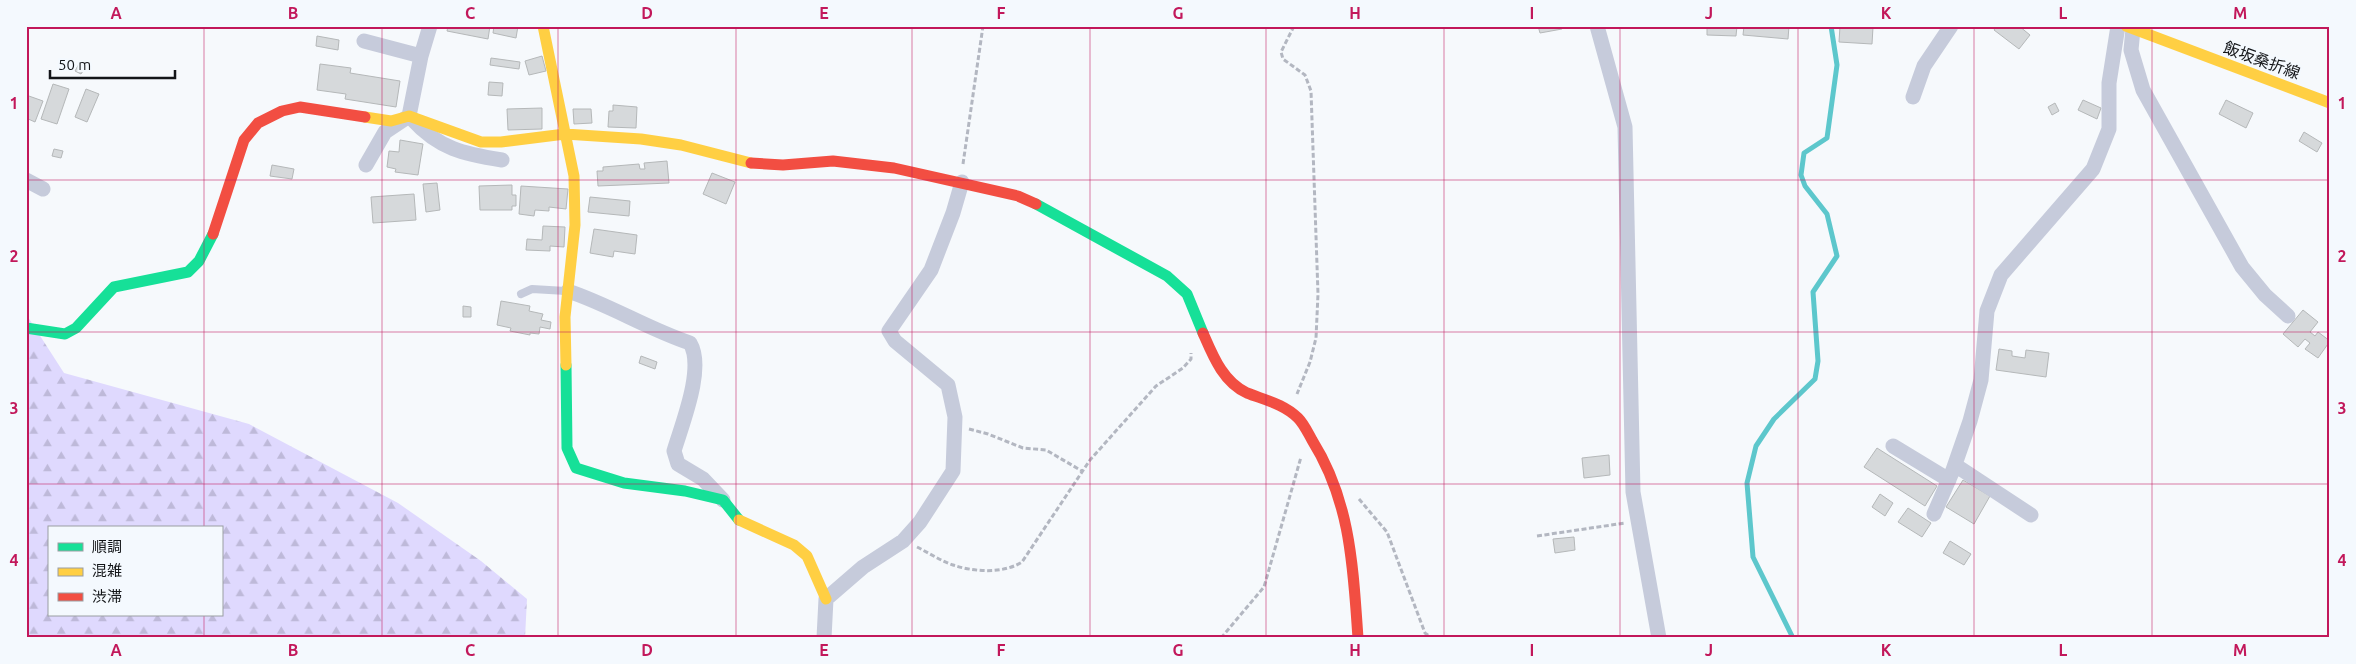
<svg xmlns="http://www.w3.org/2000/svg" width="2356" height="664" viewBox="0 0 2356 664" font-family="Ubuntu,'Noto Sans JP',sans-serif">
  <style>
    .forest { fill: url(#forest-firs); fill-rule: evenodd }
    .lines { fill: none; stroke-linecap: round; stroke-linejoin: round }
    .stream { stroke: #5dc7cc; stroke-width: 5 }
    .building { fill: #d6d9db; stroke: #b5b8b9 }
    .path { stroke: #b3b7c1; stroke-width: 3; stroke-dasharray: 5 2.5; stroke-linecap: butt }
    .lane { stroke: #c6cbdb; stroke-width: 8 }
    .street { stroke: #c6cbdb; stroke-width: 15 }
    .fast { stroke: #16e098; stroke-width: 11 }
    .slow { stroke: #ffcf43; stroke-width: 11 }
    .jam { stroke: #f24e42; stroke-width: 11 }
    .grid { fill: none; stroke: #c2185b; stroke-width: 1; stroke-opacity: 0.55 }
    .labels { text-anchor: middle; stroke-width: 4; stroke-linejoin: round; paint-order: stroke }
    .street-label { font-size: 16px; fill: #131518; stroke: #f4f9fe }
    .neatline { fill: none; stroke: #c2185b; stroke-width: 2 }
    .grid-label { font-size: 16px; text-anchor: middle; font-weight: bold; fill: #c2185b }
  </style>
  <defs>
    <pattern id="forest-firs" width="22" height="20" patternUnits="userSpaceOnUse" patternTransform="scale(1.25)"><rect width="22" height="20" fill="#dfd9fe"/><path d="M5 1l3.5 6h-7zM16 11l3.5 6h-7z" fill="#beb9d9"/></pattern>
  </defs>
  <rect width="100%" height="100%" fill="#f6f9fc"/>
  <!-- forest -->
  <path class="forest" d="M26,314L64,373L249,424L398,503L481,561L527,599L525,638H26ZM49,528H221V615H49Z"/>
  <g class="lines">
    <!-- stream -->
    <path class="stream" d="M1793,638L1753,557L1747,483L1756,446L1774,419L1815,379L1818,361L1813,292L1837,256L1827,214L1805,186L1801,175L1804,153L1827,138L1837,65L1831,26"/>
  </g>
  <!-- building -->
  <path class="building" d="M448,26H490L488,39L447,31Z
    M494,26H518L516,38L493,33Z
    M1538,26H1562V29L1540,33Z
    M1707,26H1737L1736,36L1707,35Z
    M1744,26H1789L1788,39L1743,35Z
    M1840,26L1873,27L1872,44L1839,42Z
    M1997,26H2019L2030,35L2019,49L1994,30Z
    M317,36L339,40L338,50L316,46Z
    M542,56L546,71L529,75L525,61Z
    M491,58L520,62L519,69L490,65Z
    M80,62L87,65L81,74L75,71Z
    M320,64L351,68L350,73L400,81L396,107L345,99L346,94L317,90Z
    M489,82L503,83L502,96L488,95Z
    M53,84L69,89L57,124L41,119Z
    M86,89L99,94L87,122L75,117Z
    M26,95L43,101L35,122L26,118Z
    M2083,100L2101,108L2097,119L2078,110Z
    M2226,100L2253,113L2246,128L2219,114Z
    M2055,103L2059,111L2052,115L2048,107Z
    M613,105L637,107L636,128L608,127L609,111H613Z
    M542,108V129L508,130L507,109Z
    M573,109H591L592,123L574,124Z
    M2304,132L2322,143L2317,152L2299,141Z
    M400,140L423,144L418,175L395,172L396,169L387,167L389,151L399,152Z
    M54,149L63,151L61,158L52,156Z
    M667,161L669,183L598,186L597,171H603V167L639,164L640,169H645L644,163Z
    M272,165L294,169L292,179L270,176Z
    M712,173L735,182L726,204L703,194Z
    M437,183L440,210L426,212L423,184Z
    M512,185V195H516V206H512V210H480L479,186Z
    M521,186L568,189L566,209L549,207V211L535,210L534,216L519,214Z
    M414,194L416,220L373,223L371,197Z
    M590,197L630,201L629,216L588,212Z
    M543,226L565,227L564,247L550,246V251L526,250L527,239L542,240Z
    M594,229L637,235L635,254L614,251L613,257L590,253Z
    M501,301L530,306L529,311L543,314L541,320L551,322L550,329L540,327L539,334L530,333V335L510,331L511,328L497,325Z
    M463,306L471,307V317H463Z
    M2303,310L2318,322L2310,332L2315,336L2318,332L2330,341L2318,358L2305,349L2310,343L2305,339L2298,347L2283,334Z
    M1999,349L2012,351V356L2025,358L2026,350L2049,353L2046,377L1996,370Z
    M641,356L657,362L655,369L639,363Z
    M1877,448L1937,486L1925,506L1864,467Z
    M1609,455L1610,475L1584,478L1582,458Z
    M1963,480L1990,496L1974,524L1946,507Z
    M1880,494L1893,503L1885,516L1872,507Z
    M1908,508L1931,523L1922,537L1898,522Z
    M1574,537L1575,550L1555,553L1553,539Z
    M1950,541L1971,554L1964,565L1943,553Z"/>
  <g class="lines">
    <!-- path -->
    <path class="path" d="M1294,26L1281,52L1283,59L1305,75L1311,91L1318,294L1316,338L1310,362L1297,394
      M963,164L983,26
      M969,429L988,434L1023,448L1046,450L1082,471
      M1359,499L1387,532L1425,633L1432,638
      M1537,536L1625,523
      M917,547C929,553 941,561 953,565C974,572 1003,574 1022,562L1090,460L1156,386L1183,368L1191,359V353
      M1221,638L1264,587L1301,457"/>
    <!-- lane -->
    <path class="lane" d="M521,294L532,289L566,291"/>
    <!-- street -->
    <path class="street" d="M1597,26L1625,127L1633,492L1659,638
      M2133,29L2131,50L2143,90L2242,267L2265,295L2288,316
      M364,41L421,56
      M1913,97L1924,66L1951,26
      M412,119C439,149 464,154 502,160
      M366,165L385,132L409,116L421,56L430,26
      M26,180L43,189
      M568,291C610,305 648,329 690,343C705,368 682,424 674,451L678,464L703,479L723,500
      M1893,446L1949,480
      M1955,465L2031,515
      M1934,514L1953,470L1970,421L1981,380L1987,311L2001,275L2093,169L2109,129V83L2118,26
      M824,638L826,599L863,567L903,541L920,522L953,471L955,417L948,385L895,341L889,331L931,270L953,213L962,182"/>
    <!-- fast -->
    <path class="fast" d="M1036,204L1167,276L1187,294L1203,333
      M26,328L65,334L76,328L114,287L188,272L199,261L213,234
      M566,365L567,448L576,468L624,483L685,491L723,500L739,520"/>
    <!-- slow -->
    <path class="slow" d="M543,26L574,176L575,225L565,317L566,365
      M2126,26L2330,103
      M365,117L391,121L409,116L481,142H501L565,134L641,139L681,145L751,163
      M739,520L794,545L807,556L826,599"/>
    <!-- jam -->
    <path class="jam" d="M751,163L783,165L833,161L894,168L1018,196L1036,204
      M213,234L244,140L258,123L282,111L300,107L365,117
      M1203,333C1213,356 1223,382 1247,393C1265,400 1284,404 1298,418C1304,424 1308,433 1312,440C1351,502 1353,568 1358,638"/>
  </g>
  <!-- grid -->
  <path class="grid" d="M204,26V528M382,26V638M558,26V638M736,26V638M912,26V638M1090,26V638M1266,26V638M1444,26V638M1620,26V638M1798,26V638M1974,26V638M2152,26V638M26,180H2330M26,332H2330M26,484H2330M204,615V638"/>
  <g class="labels">
    <!-- street labels -->
    <g class="street-label">
      <text transform="translate(2262 60) rotate(20)" y="6">飯坂桑折線</text>
    </g>
  </g>
  <!-- border -->
  <rect width="2356" height="664" fill="none" stroke="#f4f9fe" stroke-width="55"/>
  <!-- legend -->
  <rect x="48" y="526" width="175" height="90" fill="#f4f9fe" stroke="#9a9ea2"/>
  <rect x="58" y="543" width="25" height="8" fill="#16e098" stroke="#9a9ea2"/>
  <text x="92" y="552" font-size="15" fill="#131518">順調</text>
  <rect x="58" y="568" width="25" height="8" fill="#ffcf43" stroke="#9a9ea2"/>
  <text x="92" y="576" font-size="15" fill="#131518">混雑</text>
  <rect x="58" y="593" width="25" height="8" fill="#f24e42" stroke="#9a9ea2"/>
  <text x="92" y="602" font-size="15" fill="#131518">渋滞</text>
  <!-- scale -->
  <path d="M50 70v8h125v-8" fill="none" stroke="#131518" stroke-width="2.5"/>
  <text x="58" y="70" font-size="15" fill="#131518" stroke="#f4f9fe" stroke-width="4" paint-order="stroke">50 m</text>
  <rect x="28" y="28" width="2300" height="608" class="neatline"/>
  <g class="grid-label">
    <text x="116" y="19">A</text>
    <text x="293" y="19">B</text>
    <text x="470" y="19">C</text>
    <text x="647" y="19">D</text>
    <text x="824" y="19">E</text>
    <text x="1001" y="19">F</text>
    <text x="1178" y="19">G</text>
    <text x="1355" y="19">H</text>
    <text x="1532" y="19">I</text>
    <text x="1709" y="19">J</text>
    <text x="1886" y="19">K</text>
    <text x="2063" y="19">L</text>
    <text x="2240" y="19">M</text>
    <text x="14" y="109">1</text>
    <text x="2342" y="109">1</text>
    <text x="14" y="262">2</text>
    <text x="2342" y="262">2</text>
    <text x="14" y="414">3</text>
    <text x="2342" y="414">3</text>
    <text x="14" y="566">4</text>
    <text x="2342" y="566">4</text>
    <text x="116" y="656">A</text>
    <text x="293" y="656">B</text>
    <text x="470" y="656">C</text>
    <text x="647" y="656">D</text>
    <text x="824" y="656">E</text>
    <text x="1001" y="656">F</text>
    <text x="1178" y="656">G</text>
    <text x="1355" y="656">H</text>
    <text x="1532" y="656">I</text>
    <text x="1709" y="656">J</text>
    <text x="1886" y="656">K</text>
    <text x="2063" y="656">L</text>
    <text x="2240" y="656">M</text>
  </g>
</svg>
